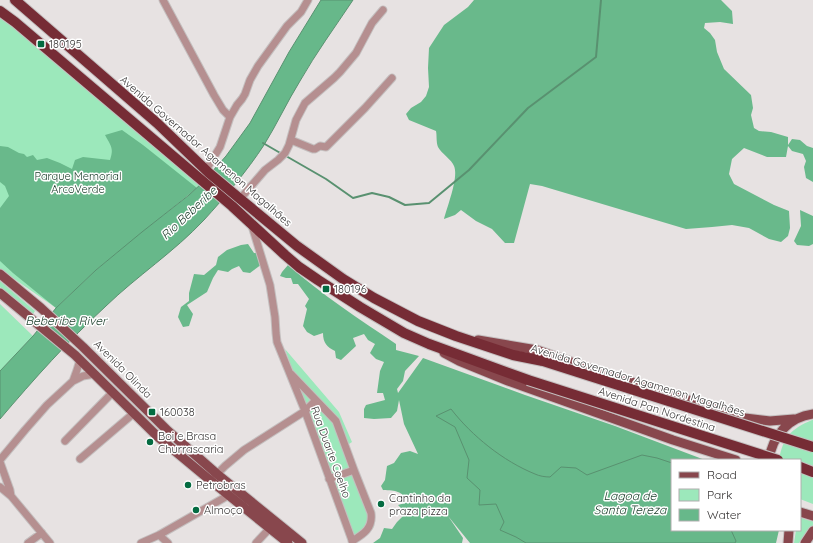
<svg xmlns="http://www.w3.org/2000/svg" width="813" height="543" viewBox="0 0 813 543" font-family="Quicksand,sans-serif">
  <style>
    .green { fill: #9ce8bb }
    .forest { fill: #69b98b }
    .water { fill: #67b88a; stroke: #599170 }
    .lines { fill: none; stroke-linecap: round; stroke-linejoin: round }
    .stream { stroke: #599170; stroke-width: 2 }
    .minor-casing { stroke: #c4bfbf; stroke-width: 9 }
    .major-casing { stroke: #c4bfbf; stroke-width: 11 }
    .highway-casing { stroke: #c4bfbf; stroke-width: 12 }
    .minor { stroke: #b58f90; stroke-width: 7 }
    .major { stroke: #88474d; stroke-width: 9 }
    .highway { stroke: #762c35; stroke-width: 10 }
    .highway-bridge-casing { stroke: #c4bfbf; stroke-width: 12; stroke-linecap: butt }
    .highway-bridge { stroke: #762c35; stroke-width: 10 }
    .poi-dot { fill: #046b41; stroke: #fff; stroke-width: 1.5 }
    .labels { text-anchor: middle; stroke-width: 3; stroke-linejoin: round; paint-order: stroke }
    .poi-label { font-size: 11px; fill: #373535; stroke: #fff; text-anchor: start }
    .street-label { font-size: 11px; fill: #373535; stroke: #fff }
    .park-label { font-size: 11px; fill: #143724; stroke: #fff }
    .water-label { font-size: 12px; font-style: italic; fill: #173a27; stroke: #fff }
  </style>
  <rect width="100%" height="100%" fill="#e7e2e2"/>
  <!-- green -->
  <path class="green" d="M0,14L202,183L96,270L56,308L0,269Z
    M0,281L35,311L33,314L0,287Z
    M0,304L33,336L0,371Z
    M285,349L339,412L352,442L346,446L356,482L374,527L353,536L304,405Z
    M812,420H813V504L800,499V460H779C783,437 791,429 812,420Z
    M800,517L807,520L813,521V526L808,530L799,543H794L796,530H800Z"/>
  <!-- forest -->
  <path class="forest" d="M474,0H721L732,11L733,24L720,22L705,23L704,28L710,33L715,40L717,52L724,69L751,95L753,108L751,115L754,128L759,131L771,132L788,137V145L792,139L800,140L807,146L813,148V182L806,178L804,167L806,161L803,154L792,151L788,146L786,157H767L744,148L732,159L729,174L734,184L774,205L789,211L790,228L788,236L781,242L769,239L749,228L732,225L712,227L686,229L542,186L530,184L514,243H505L492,229L476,221L461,210L455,215L444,219C447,207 459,177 454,166C452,160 441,153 438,147C436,142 437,135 436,131L409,120L406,114L411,108L421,102L426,96L429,87L428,68L429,48L444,25L468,7Z
    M122,130L143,145L197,188L96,270L56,308L13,273L0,261V208L9,196L5,186L0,182V146L8,147L19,153L24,154L27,157L33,155L37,160L47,158L60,163L72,169L75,160L83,157L110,160C114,148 111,146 105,135Z
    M800,210L813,216V244L809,246L797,245L794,241L801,226Z
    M248,244L254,253H259L262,264L250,273L243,272L239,266L232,269L228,272L218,270L213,278L207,292L187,305L193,314L189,326L183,327L178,317L181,307L189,301V293L194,274L204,275L216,265L218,257L227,250L241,245Z
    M288,265C321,294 359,319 396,344V350L419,356L405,371L403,381L397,389L398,393L423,358L525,395L615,426L705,460H672V530H779L776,543H470L448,516L463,538L462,543H373L380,538L384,528L392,529L397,522L406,513L398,505L409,502C400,490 397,491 383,490L381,486L385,480L387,466L394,463L401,453L410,451L418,454L404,424L399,400L397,411L391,418L374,419L364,418V409L366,405L385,400L383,393H377L380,371L384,362L376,359L370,353L375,344L368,340L364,334L353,338L356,346L341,360L336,358L335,351C327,347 323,343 323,333L314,336L307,332L303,326L307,309L305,306L309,299L298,284H293L291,278H286L280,276L282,272Z"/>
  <!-- water -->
  <path class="water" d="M321,0H353C335,27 316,53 300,81C287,102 277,124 264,145C247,171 225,197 204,220C174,252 137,276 106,306C68,341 34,379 0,419V371L33,336L56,308L96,270L142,232L189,195L202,183L226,156L250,123L289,52Z
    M451,409C472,436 503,461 535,474C539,476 545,477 550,477L561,467L576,468L587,475L642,455L657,458L672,463V530H731L736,541L735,543H526L516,537L500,530L504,522L496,504L479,505L480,490L467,478L469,460L455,427L436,416Z"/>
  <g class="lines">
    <!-- stream -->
    <path class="stream" d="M263,143L282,154
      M286,156L326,179L353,198L372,193L389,197L405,205L429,203L469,170L528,108L596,57L601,0"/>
    <!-- minor casing -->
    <g class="minor-casing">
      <path id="minor" d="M163,0L214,95L223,110L230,117
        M291,140L313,149H315L320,146L326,147L365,108L392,78
        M206,170L220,147L230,117L237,105L242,99L245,94L250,80L258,66L287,26L301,12L308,0
        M240,199L265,170L278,160L285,153L289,145L296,120L305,103L334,78L340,72L356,53L372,23L383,10
        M252,226L270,285L275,317L276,333L277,342L305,411L353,543
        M291,374L336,421L354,470L371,513C373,528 364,534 352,541
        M73,381L77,370L80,360
        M65,441L113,392
        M80,459L134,413
        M0,460L25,430L47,405L73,381L83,376L95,374
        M0,462L10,490L11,496
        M215,476L225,466L244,450L305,411L316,400
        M329,479L354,470
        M0,487L11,496L50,543
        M159,535L168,543
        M28,543L42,533
        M141,543L159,535L229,495
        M256,543L270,528"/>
    </g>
    <!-- major casing -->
    <g class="major-casing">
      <path id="major" d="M0,274L41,308L83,347L168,431L217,474L302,543
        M0,293L75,355L158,437L211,481L288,543
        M478,340L537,350L594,370L745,418L770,421L794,419
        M444,353L459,361L508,381L673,440L736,460
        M769,460C772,436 789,417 813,414
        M800,512L813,516
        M788,543L789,530
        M805,543L813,531"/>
    </g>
    <!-- highway casing -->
    <g class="highway-casing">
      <path id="highway" d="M15,0L157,123L209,173L239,198L297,246L343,279L374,298L418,321L456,336L513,355L543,361
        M0,11L15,22L232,206L285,255L299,267L318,280L360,307L404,333L429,344L528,380
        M800,467L813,472"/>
    </g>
    <!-- minor -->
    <use href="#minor" class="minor"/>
    <!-- major -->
    <use href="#major" class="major"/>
    <!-- highway -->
    <use href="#highway" class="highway"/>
    <!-- highway-bridge casing -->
    <g class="highway-bridge-casing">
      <path id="highway-bridge" d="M543,361L813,447
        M528,380L778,460"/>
    </g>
    <!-- highway-bridge -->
    <use href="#highway-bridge" class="highway-bridge"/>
  </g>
  <!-- markers -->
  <g class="poi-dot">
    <rect x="37" y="40" width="8" height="8" rx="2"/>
    <rect x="322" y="285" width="8" height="8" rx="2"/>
    <rect x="148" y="408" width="8" height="8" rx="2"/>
    <circle cx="150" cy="442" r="4"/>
    <circle cx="188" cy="485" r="4"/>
    <circle cx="381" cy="504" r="4"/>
    <circle cx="196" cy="510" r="4"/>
  </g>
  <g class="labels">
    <!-- poi labels -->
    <g class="poi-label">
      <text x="49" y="48">180195</text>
      <text x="334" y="293">180196</text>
      <text x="160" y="416">160038</text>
      <text x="158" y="440">Boi e Brasa<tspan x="158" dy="13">Churrascaria</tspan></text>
      <text x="196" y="489">Petrobras</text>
      <text x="389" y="502">Cantinho da<tspan x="389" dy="13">praza pizza</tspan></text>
      <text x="204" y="514">Almoço</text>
    </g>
    <!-- street labels -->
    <g class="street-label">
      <text transform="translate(206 151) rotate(41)" y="4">Avenida Governador Agamenon Magalhães</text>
      <text transform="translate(123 369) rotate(45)" y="4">Avenida Olinda</text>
      <text transform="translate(638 380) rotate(17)" y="4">Avenida Governador Agamenon Magalhães</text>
      <text transform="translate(657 409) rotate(18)" y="4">Avenida Pan Nordestina</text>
      <text transform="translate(331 452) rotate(70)" y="4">Rua Duarte Coelho</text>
    </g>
    <!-- park labels -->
    <g class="park-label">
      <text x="78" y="180">Parque Memorial<tspan x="78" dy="13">ArcoVerde</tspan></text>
    </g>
    <!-- water labels -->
    <g class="water-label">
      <text transform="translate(189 213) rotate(-43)" y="4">Rio Beberibe</text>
      <text x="66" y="325">Beberibe River</text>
      <text x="630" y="500">Lagoa de<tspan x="630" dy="14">Santa Tereza</tspan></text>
    </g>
  </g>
  <!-- legend -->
  <rect x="671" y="459" width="130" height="72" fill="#ffffff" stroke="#afaeae"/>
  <rect x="679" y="472" width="20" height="6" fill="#88474d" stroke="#afaeae"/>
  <text x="707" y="479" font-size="12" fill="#373535">Road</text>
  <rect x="679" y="489" width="20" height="12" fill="#9ce8bb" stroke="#afaeae"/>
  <text x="707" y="499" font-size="12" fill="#373535">Park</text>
  <rect x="679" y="509" width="20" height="12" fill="#67b88a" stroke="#afaeae"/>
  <text x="707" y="519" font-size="12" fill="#373535">Water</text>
</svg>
